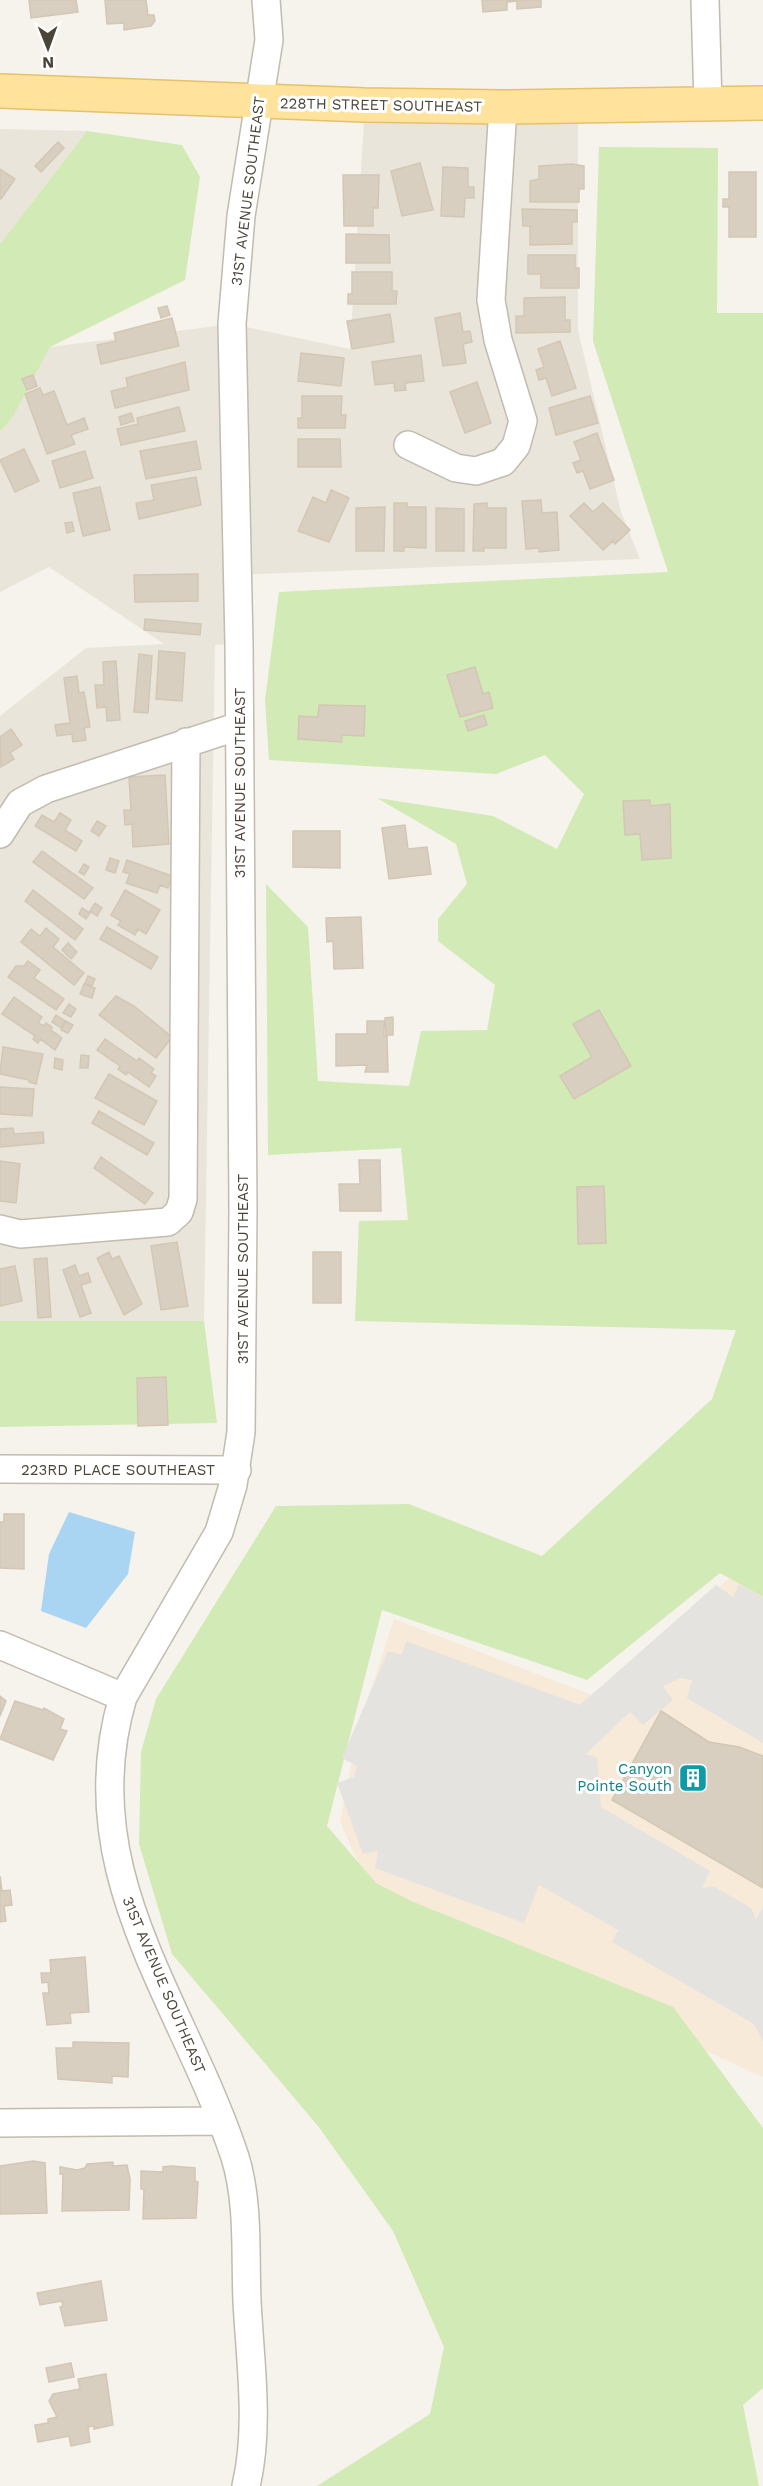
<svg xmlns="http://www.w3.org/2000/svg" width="763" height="2486" viewBox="0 0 763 2486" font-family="'Work Sans',sans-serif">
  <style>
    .residential { fill: #eae5da }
    .commercial { fill: #f7ead8 }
    .green { fill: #d2eab5 }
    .parking { fill: #e5e3e0 }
    .water { fill: #a9d4f2 }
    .building { fill: #d8cfc1; stroke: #d3c7b4; stroke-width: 1.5 }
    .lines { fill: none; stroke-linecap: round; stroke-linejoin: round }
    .minor-casing { stroke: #c2bbae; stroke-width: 30 }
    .major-casing { stroke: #e6c16a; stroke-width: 36 }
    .minor { stroke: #fff; stroke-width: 27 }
    .major { stroke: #ffe39c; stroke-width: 33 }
    .labels { text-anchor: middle; stroke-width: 6; stroke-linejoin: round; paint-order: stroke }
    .street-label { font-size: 15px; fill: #4b4439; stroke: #fff }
    .culture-label { font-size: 15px; fill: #0d838f; stroke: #fff; text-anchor: end }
  </style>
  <rect width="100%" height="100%" fill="#f6f3ec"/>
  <!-- residential -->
  <path class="residential" d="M365,105L578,106V330L621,512L640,559L238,575L239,644L215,645L204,1321H0V716L86,648L164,644L49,567L0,592V432L13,417L50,347L232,324L350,349Z
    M0,129L87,131L0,244Z"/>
  <!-- commercial -->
  <path class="commercial" d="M733,1575L763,1591V2077L376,1902L340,1822L358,1729L394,1619L592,1695Z"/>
  <!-- green -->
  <path class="green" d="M87,131L182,145L200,177L185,280L50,347L13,417L0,432V244Z
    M599,147L718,148L717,313H763V1597L720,1573L587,1680L382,1610L327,1826L376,1883L411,1901L673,2007L763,2128V2388L743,2405L759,2486H317L430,2414L444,2347L393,2231L318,2126L172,1954L139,1844L141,1752L156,1699L276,1506L409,1504L542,1556L712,1399L736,1330L355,1321L359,1221L408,1220L401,1148L268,1155L266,884L308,927L318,1081L409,1086L421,1031L487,1030L495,985L438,941V919L467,884L456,844L377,798L493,816L557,849L584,794L545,755L496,774L269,760L265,700L279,592L668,572L593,341Z
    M0,1321H204L217,1423L0,1427Z"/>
  <!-- parking -->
  <path class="parking" d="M739,1584L763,1598V1743L687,1698L692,1680L681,1678L663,1686L673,1700L643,1725L630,1712L586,1754L597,1758L601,1807L710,1871L702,1888L713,1886L751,1908L756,1919L763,1907V2042L754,2024L612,1942L618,1930L539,1885L524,1923L375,1868L378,1851L363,1854L337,1783L354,1777L357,1766L342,1758L388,1651L402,1655L406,1641L580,1705L716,1585L733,1597Z"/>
  <!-- water -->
  <path class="water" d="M69,1512L135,1532L128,1574L86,1628L41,1611L49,1554Z"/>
  <!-- building -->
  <path class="building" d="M29,0H76L78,12L31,18Z
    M105,0H146L148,15H154L155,21L151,26L124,30V23L107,24Z
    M482,0H541V7L517,9V1L507,2V10L483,12Z
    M58,142L64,148L41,172L35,166Z
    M420,163L433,210L402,216L391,171Z
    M572,164L584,166V189H579V202H530V181L539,179V166Z
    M443,167L468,168V187H474V198H465L464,217L441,216Z
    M0,169L15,179L1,199L0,198Z
    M729,172H756V237H729V207H723V199H729Z
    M343,175H379L378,208H373V226H344Z
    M522,209L577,210V222H572V244L530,245V226H523Z
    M346,234L389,235L390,263H346Z
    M528,255H575V268H579V288H541V274H528Z
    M352,272H392V291H397L396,304H348V294H352Z
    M565,297V320H570V332L516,333V316H524V298Z
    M167,306L170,315L161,318L158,308Z
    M460,313L463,332L470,331L472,342L463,344L466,363L443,366L435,318Z
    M390,314L394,342L352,349L347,321Z
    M172,318L179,346L101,364L97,345L116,341L114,333Z
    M560,341L576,388L552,396L546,378L539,380L536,370L544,367L538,349Z
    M301,353L344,358L341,386L298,381Z
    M421,355L424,381L405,383L406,390L395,391L394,383L375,385L372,362Z
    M185,362L189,390L115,408L111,391L128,387L126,378Z
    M33,375L37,386L27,390L22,379Z
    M477,382L491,423L465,433L450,392Z
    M40,388L43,395L54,391L67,425L84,418L88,429L71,435L75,444L47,454L25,394Z
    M302,396H342L341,415H346L345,428H298V418H302Z
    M590,396L598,423L556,435L549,408Z
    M179,407L185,431L121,445L117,429L138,424L137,418Z
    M131,413L134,421L121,425L119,417Z
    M597,433L614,480L590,489L583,471L577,473L573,463L581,460L574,442Z
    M298,439H340L341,467H298Z
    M196,441L201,469L146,479L140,451Z
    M24,449L39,481L15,492L0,460Z
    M85,451L93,478L60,488L52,461Z
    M196,477L201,505L139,519L136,503L154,500L151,485Z
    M100,487L110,530L83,536L73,493Z
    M331,490L349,498L329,542L298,531L313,497L326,503Z
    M541,500L542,513L557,512L559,550L539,552V548L526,549L522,501Z
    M394,503H407V507H426V548L404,547V551H394Z
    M487,503V508H506V548H483L484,551H473L474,504Z
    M584,503L593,512L603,503L630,530L615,544L613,541L603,550L570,516Z
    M385,507L384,551H356V508Z
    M436,508L464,509V551H436Z
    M72,522L74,531L67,533L65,523Z
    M198,574V601L135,602L134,575Z
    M145,619L201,624L200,635L144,630Z
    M159,651L185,653L182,701L156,699Z
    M139,654L152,656L148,713L134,712Z
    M116,661L120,720L107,721L106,707L97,708L95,685H104L103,662Z
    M475,667L483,694L489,692L493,708L460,717L447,675Z
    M77,676L79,693L84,692L90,727L84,728L86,740L73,742L72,734L57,736L55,725L70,723L64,678Z
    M319,705L365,706L364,736L342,735V742L298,739L299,716L318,717Z
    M484,715L487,725L468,731L465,721Z
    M11,729L22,745L10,753L14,759L1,767L0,737Z
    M165,775L169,844L133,847L132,824L125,825L124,810H131L129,777Z
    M650,800V806L670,804L671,858L642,860L640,834L625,835L623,801Z
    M60,813L71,820L65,830L82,841L76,851L35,826L42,815L54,822Z
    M97,821L106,826L99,836L91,831Z
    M405,825L408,849L427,847L431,874L389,879L382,828Z
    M293,831H340V868L293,867Z
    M42,851L93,888L84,899L33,862Z
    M110,858L119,861L115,873L106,870Z
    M127,860L172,876L168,888L160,885L157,893L126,883L130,874L123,872Z
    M84,864L89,867L84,875L79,872Z
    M33,890L83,929L75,940L25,901Z
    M125,890L160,910L146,934L138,929L135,935L118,925L121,921L111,915Z
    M95,903L102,908L97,916L90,911Z
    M82,908L90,913L86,919L79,914Z
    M361,917L363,968L334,969L333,941L327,942L326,918Z
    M107,927L158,957L151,969L100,939Z
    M46,928L59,939L53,947L84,973L74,985L21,942L31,929L40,936Z
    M68,943L77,952L71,959L62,950Z
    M28,961L40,970L34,978L64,999L56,1010L8,977L16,966H24Z
    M88,976L95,979L92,986L85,984Z
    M84,984L95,988L92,998L80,994Z
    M116,996L134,1006L172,1037L156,1058L99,1015Z
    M14,997L42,1017L38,1023L44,1026L46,1023L52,1027L51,1030L62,1038L55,1050L40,1039L38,1043L33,1039L35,1036L2,1014Z
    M69,1004L76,1009L71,1017L63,1013Z
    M599,1010L631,1066L574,1099L560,1076L592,1057L573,1024Z
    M56,1015L65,1021L61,1028L52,1022Z
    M393,1017V1035H386L385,1018Z
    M66,1021L73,1025L68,1033L61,1030Z
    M367,1021H384V1036H387L388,1072H365L367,1065L336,1066V1034H367Z
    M105,1039L137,1061L139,1058L154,1069L151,1073L156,1076L149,1087L128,1072L126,1075L118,1069L120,1066L97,1050Z
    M3,1047L43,1054L36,1084L29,1082V1080L0,1074Z
    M81,1055L89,1056L88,1068H80Z
    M55,1058L63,1060L62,1070L54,1068Z
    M109,1074L157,1101L144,1125L95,1098Z
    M0,1087L34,1089L32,1116L0,1114Z
    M99,1111L154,1143L147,1155L92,1123Z
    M13,1128L14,1134L43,1132L44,1143L0,1147V1129Z
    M101,1157L153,1193L145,1204L94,1168Z
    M359,1160H380L381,1211H340L339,1184H360Z
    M0,1161L20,1164L16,1203L0,1201Z
    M604,1186L606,1243L578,1244L577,1187Z
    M177,1242L188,1306L161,1310L151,1246Z
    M109,1252L112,1259L119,1256L142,1304L124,1315L97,1258Z
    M313,1252H341V1303H313Z
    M47,1258L51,1317L38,1318L34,1259Z
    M75,1265L79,1276L88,1273L91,1282L81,1285L91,1313L80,1317L63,1270Z
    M15,1266L22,1301L0,1306V1269Z
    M166,1377L168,1425L138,1426L137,1378Z
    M4,1514H24V1569L0,1568V1522H4Z
    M0,1696L6,1701L0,1716Z
    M15,1701L43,1710L44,1708L64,1719L60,1729L67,1731L53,1760L0,1739Z
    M661,1711L709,1742L739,1747L763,1756V1888L612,1800Z
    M0,1876L2,1891L10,1890L12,1905L4,1906L6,1921L0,1922Z
    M85,1957L89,2012L70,2013L71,2023L47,2025L43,1993H49L48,1982L42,1983L41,1973H51L50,1960Z
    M73,2042L129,2043L128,2077L112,2076V2083L58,2079L56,2048H73Z
    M33,2161L45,2163L47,2213L0,2214V2166Z
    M113,2162V2166L127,2165L130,2179L129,2210L62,2211L63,2174H60V2167L77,2170L85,2168L87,2164Z
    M171,2166L195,2168V2181L198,2182L196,2218L143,2219L144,2189H141V2171L163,2172V2167Z
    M101,2281L107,2320L65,2326L60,2307L63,2306L62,2301L40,2305L37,2293Z
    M71,2363L74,2377L49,2382L46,2368Z
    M106,2374L113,2425L94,2429V2426L88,2427L90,2442L71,2446L69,2436L38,2442L35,2425L48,2423V2419L57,2417L49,2401L53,2394L80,2389L78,2379Z"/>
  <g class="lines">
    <!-- minor casing -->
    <g class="minor-casing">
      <path id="minor" d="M705,0L708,104
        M408,445L456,468L476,471L503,462L516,446L523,421L498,340L491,300L503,107
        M0,834L20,803L46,789L239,726
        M0,1229L20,1234L168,1222L179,1212L183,1199L186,742
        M0,1469L237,1470
        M0,1645L123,1697
        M0,2123L222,2121
        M246,2486C260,2427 250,2361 247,2301C245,2253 249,2202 235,2157C183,2000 71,1871 123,1697L219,1532L233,1485L241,1432L243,1211L239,644L232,324L241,216L269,40L266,0"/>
    </g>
    <!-- major casing -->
    <g class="major-casing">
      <path id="major" d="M0,91L365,105L503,107L763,103"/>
    </g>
    <!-- minor -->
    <use href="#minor" class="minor"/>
    <!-- major -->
    <use href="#major" class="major"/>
  </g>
  <!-- icons -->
  <defs>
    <g id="building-square" transform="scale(1.5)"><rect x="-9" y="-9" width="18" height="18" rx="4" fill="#0f9aa8" stroke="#fff"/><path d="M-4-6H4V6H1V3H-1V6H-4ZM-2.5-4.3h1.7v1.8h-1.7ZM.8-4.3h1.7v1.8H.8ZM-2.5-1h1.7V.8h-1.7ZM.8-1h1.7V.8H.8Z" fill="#fff"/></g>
  </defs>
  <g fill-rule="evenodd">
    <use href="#building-square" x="693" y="1778"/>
  </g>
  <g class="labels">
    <!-- street labels -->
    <g class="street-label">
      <text transform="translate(381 105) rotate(1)" y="5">228TH STREET SOUTHEAST</text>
      <text transform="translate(248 191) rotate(-83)" y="5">31ST AVENUE SOUTHEAST</text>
      <text transform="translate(240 783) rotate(-90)" y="5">31ST AVENUE SOUTHEAST</text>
      <text transform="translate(243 1269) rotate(-90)" y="5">31ST AVENUE SOUTHEAST</text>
      <text x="118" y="1475">223RD PLACE SOUTHEAST</text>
      <text transform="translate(164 1985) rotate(67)" y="5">31ST AVENUE SOUTHEAST</text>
    </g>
    <!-- culture labels -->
    <g class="culture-label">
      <text x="672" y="1774">Canyon<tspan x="672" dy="17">Pointe South</tspan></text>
    </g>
  </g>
  <!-- north arrow -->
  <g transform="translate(48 48) rotate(179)" stroke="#ffffff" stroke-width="4.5" paint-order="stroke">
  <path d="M0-4.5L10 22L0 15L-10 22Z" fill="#4b4439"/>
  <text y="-9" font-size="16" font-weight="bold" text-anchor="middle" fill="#4b4439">N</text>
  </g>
</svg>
